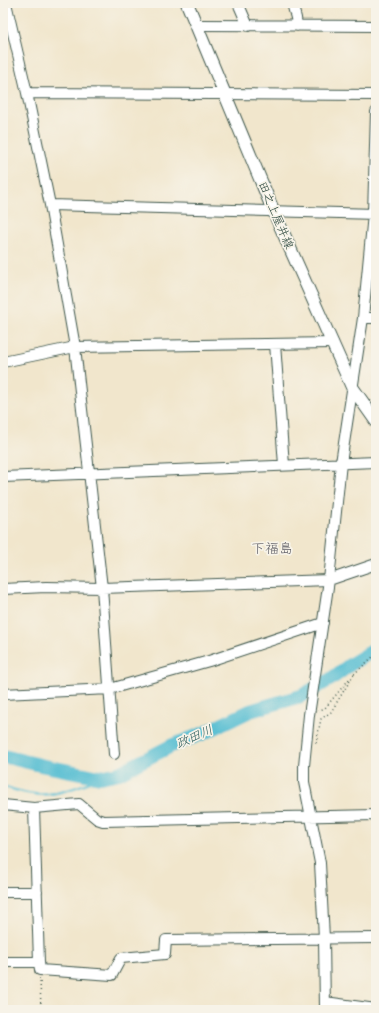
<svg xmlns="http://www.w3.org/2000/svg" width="379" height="1013" viewBox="0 0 379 1013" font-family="'Shantell Sans','Klee One',sans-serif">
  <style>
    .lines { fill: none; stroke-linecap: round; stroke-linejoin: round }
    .stream { stroke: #55bdd2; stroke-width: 2.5 }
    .river { stroke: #55bdd2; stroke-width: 14 }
    .minor-casing { stroke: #3e564b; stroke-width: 12 }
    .major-casing { stroke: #3e564b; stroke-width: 14 }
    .path { stroke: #3e564b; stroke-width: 1.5; stroke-dasharray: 1 3; stroke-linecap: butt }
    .minor { stroke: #fff; stroke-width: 10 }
    .major { stroke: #fff; stroke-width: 12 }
    .labels { text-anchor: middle; stroke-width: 3.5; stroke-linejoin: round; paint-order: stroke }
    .street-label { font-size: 12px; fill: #1f3d34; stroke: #f7f3e8 }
    .water-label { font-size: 13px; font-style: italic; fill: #2c5d5c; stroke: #f7f3e8 }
    .quarter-label { font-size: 14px; fill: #616068; stroke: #f7f3e8 }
  </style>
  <rect width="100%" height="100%" fill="#f7f3e8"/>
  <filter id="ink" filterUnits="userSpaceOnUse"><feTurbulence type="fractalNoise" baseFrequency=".025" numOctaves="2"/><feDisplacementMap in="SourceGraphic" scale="8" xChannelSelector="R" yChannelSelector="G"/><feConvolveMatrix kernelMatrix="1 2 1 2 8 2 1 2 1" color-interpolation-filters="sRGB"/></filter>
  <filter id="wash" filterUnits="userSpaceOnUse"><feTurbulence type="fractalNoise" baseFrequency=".012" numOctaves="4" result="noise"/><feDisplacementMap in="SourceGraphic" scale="16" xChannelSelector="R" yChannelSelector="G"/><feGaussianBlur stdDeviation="0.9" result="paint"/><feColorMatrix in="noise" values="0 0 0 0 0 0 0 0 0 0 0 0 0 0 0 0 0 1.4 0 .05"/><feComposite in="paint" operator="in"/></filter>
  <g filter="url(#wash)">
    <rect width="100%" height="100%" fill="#f1e6cc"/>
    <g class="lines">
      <!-- stream -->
      <path class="stream" d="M3,787C13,789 24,793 34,794C53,797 83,786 100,777"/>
      <!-- river -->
      <path class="river" d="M3,756L40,765L100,777L119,773L173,745L202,734L250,711L301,696L331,679L351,664L376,649"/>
    </g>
  </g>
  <g filter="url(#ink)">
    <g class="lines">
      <!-- minor casing -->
      <g class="minor-casing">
        <path id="minor" d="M6,3L27,93L50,205L75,347L102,588L114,754
          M238,3L248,26
          M292,3L296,18L297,26
          M197,25L376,26
          M27,93L376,95
          M50,205L376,214
          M363,318H376
          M275,344L284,465
          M3,362L75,347L333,343
          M3,477L376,462
          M3,589L46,587L102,588L329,580L376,564
          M3,694L110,689L209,661L323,623
          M3,805L34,808L79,804L97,819L103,821L376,815
          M34,808L39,962
          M3,892H37
          M3,962H39L40,970L112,975L121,958L165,954L166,940L376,938
          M325,1002L376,1009
          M325,1010L324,938L320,863L304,782V766L309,715L329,580L341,463L363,318L373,214L376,112"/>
      </g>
      <!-- major casing -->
      <g class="major-casing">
        <path id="major" d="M187,3L273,210L352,387L376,421"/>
      </g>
      <!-- path -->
      <path class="path" d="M354,674L376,654
        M318,711L325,708L351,677
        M316,743L321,719L331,712L354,674
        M40,978L41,1010"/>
      <!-- minor -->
      <use href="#minor" class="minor"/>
      <!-- major -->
      <use href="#major" class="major"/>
    </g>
  </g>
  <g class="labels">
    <!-- street labels -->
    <g class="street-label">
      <text transform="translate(276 215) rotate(67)" y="4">田之上屋井線</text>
    </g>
    <!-- water labels -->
    <g class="water-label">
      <text transform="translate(194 736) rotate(-24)" y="5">政田川</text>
    </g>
    <!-- quarter labels -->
    <g class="quarter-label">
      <text x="272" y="553">下福島</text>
    </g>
  </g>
  <!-- margin -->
  <rect width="379" height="1013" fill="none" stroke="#f7f3e8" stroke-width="16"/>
</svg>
